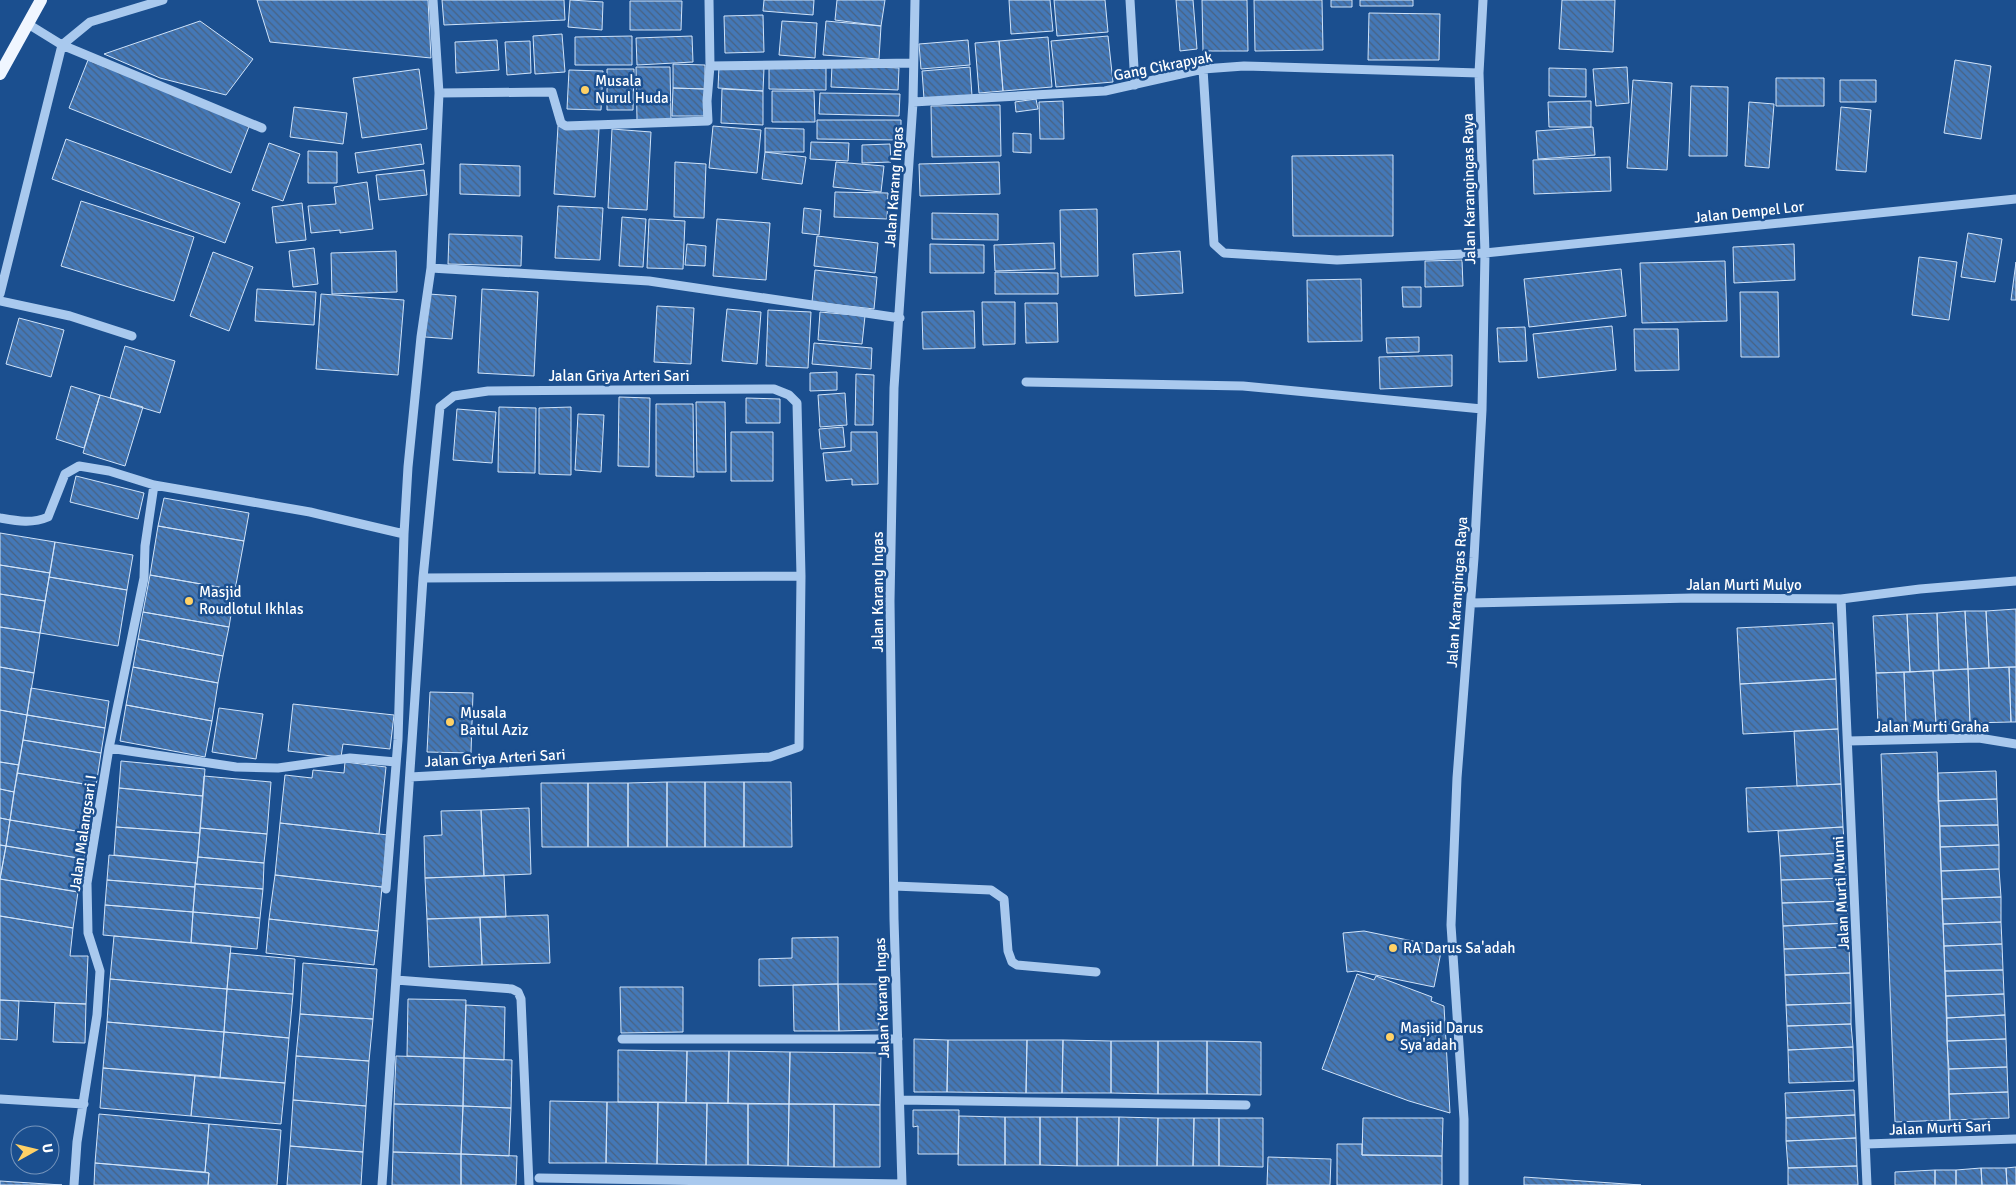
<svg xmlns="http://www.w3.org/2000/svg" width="2016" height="1185" viewBox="0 0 2016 1185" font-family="Signika,sans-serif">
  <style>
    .building { fill: url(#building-back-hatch); stroke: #cfe3fa }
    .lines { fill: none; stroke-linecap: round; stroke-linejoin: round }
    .minor { stroke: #a9c9ee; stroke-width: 9 }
    .major { stroke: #f0f6ff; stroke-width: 12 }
    .poi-dot { fill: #ffd166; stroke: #1b4f8f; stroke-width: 2 }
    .labels { text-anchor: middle; stroke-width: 5; stroke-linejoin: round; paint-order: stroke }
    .street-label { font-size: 15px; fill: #fff; stroke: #1b4f8f }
    .poi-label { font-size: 15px; fill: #fff; stroke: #1b4f8f; text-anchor: start }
  </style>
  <defs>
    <pattern id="building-back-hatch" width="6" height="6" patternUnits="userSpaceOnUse" patternTransform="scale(1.25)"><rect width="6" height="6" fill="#4478b7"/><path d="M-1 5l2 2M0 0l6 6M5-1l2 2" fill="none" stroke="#486282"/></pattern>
  </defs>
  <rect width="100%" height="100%" fill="#1b4f8f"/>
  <!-- building -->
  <path class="building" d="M257,0H428L431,58L270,42Z
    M442,0H564L565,20L444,25Z
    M570,0L603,2L602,30L568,27Z
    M764,0H814L813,15L763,11Z
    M837,0H885L881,26L835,20Z
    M1009,0H1050L1053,31L1011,34Z
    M1054,0H1105L1108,32L1057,36Z
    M1176,0H1193L1197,49L1180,51Z
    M1202,0H1247L1248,51H1203Z
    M1254,0H1322L1323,50L1255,51Z
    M1331,0H1352V7H1331Z
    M1360,0H1413V6H1360Z
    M1562,0H1615L1613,52L1559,49Z
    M630,1H682L681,30H630Z
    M1369,13L1440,14L1439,60H1368Z
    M763,15L764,52L725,53L724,16Z
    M200,21L253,59L226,95L160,78L104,54Z
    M782,21L817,23L815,58L779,55Z
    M826,21L881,26L879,59L823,55Z
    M562,34L565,72L535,74L533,36Z
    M632,36V65H575V37Z
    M692,36L693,62L637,65L636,38Z
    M1108,36L1113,82L1056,87L1051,41Z
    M1048,37L1052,87L1003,91L999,41Z
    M497,40L499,70L456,73L455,42Z
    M968,40L970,65L921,69L919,44Z
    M530,41L531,73L507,75L505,42Z
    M999,41L1003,91L979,93L975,43Z
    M88,60L250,124L231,173L69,108Z
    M1955,60L1991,66L1981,139L1944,133Z
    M673,64L705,65V89L673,88Z
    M832,65L899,68L898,90L831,87Z
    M719,66L764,68L763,91L718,88Z
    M636,67H670L671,120H637Z
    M970,67L972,96L924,99L922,71Z
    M1627,67L1629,103L1596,106L1593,69Z
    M769,68H826V90L769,89Z
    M1549,68L1586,69V97L1549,96Z
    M419,69L427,129L362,138L353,78Z
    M607,69H634L633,110H607Z
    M569,70L603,71L601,110L567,109Z
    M1776,78H1824V106H1776Z
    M1633,80L1672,83L1667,170L1627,168Z
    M1840,80H1876V102H1840Z
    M1691,86L1728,87L1727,156H1689Z
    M673,88L705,89L704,116H672Z
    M722,89L763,91V125L721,123Z
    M772,91H814L815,122H772Z
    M820,93L900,94L899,116L819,114Z
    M1036,99L1038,109L1016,112L1015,102Z
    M1063,101L1064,139H1040L1039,102Z
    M1591,101V127H1549L1548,102Z
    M1749,102L1774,104L1769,168L1745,166Z
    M1000,105L1001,156L932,157L931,106Z
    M294,107L347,113L343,144L290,137Z
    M1841,107L1871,110L1866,172L1836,170Z
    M817,120H901V140L817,139Z
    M558,126L599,129L595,197L554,194Z
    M713,126L761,130L757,173L709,168Z
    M1593,127L1595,155L1538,159L1536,131Z
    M765,128L804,129V152H765Z
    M612,129L651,132L647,210L608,208Z
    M1013,133L1031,134V153L1013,152Z
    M66,139L240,203L225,243L52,179Z
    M811,142L849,143L848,161L810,159Z
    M269,143L300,154L283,201L252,190Z
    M421,144L424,164L358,173L355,153Z
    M890,144L891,162L862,163V145Z
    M308,151L337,152V183H308Z
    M765,152L806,157L802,184L762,179Z
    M1393,155V236H1293L1292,156Z
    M1610,157L1611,191L1534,194L1533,160Z
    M675,162L706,164L704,218L674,217Z
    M836,162L884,166L881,192L833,187Z
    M999,162L1000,194L920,196L919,164Z
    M460,164L520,166V196L460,194Z
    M424,170L427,195L379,200L376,175Z
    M367,182L373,229L340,233V230L311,233L308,206L336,204L334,187Z
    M835,192L888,193L887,219L834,217Z
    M81,201L194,237L174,301L61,266Z
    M302,203L306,240L276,243L272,207Z
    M558,206L603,208L600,260L555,258Z
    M804,208L821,210L819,235L802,233Z
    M1097,209L1098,276L1061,277L1060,210Z
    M932,213L998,214V240L932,239Z
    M622,217L646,219L643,267L619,266Z
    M649,219L685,221L683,269L647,268Z
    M717,219L770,223L766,280L713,276Z
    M1968,233L2002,239L1995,282L1961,277Z
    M449,234L522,236L521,266L448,264Z
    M817,236L878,243L875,273L814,266Z
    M1054,243L1055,269L995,271L994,245Z
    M687,244L706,246L705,266L685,265Z
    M930,244L984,245V273H930Z
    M1794,244L1795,280L1734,283L1733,247Z
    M314,248L318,284L293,287L289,251Z
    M396,251L397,292L332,294L331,253Z
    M1180,251L1183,293L1135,296L1133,254Z
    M213,252L253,267L229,331L190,316Z
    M1919,257L1957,262L1949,320L1912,315Z
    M1462,260L1463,286L1425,287V261Z
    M1725,261L1727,321L1642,323L1640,263Z
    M2016,262V300H2011Z
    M1621,269L1626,316L1529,327L1524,279Z
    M815,270L877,277L874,309L812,302Z
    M995,272L1058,273V294H995Z
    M1361,279L1362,341L1308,342L1307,280Z
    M1402,287H1421V307H1403Z
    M257,289L316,292L314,325L255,321Z
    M482,289L538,292L534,376L478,373Z
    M1740,292H1778L1779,357H1741Z
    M321,294L404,300L398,375L316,369Z
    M429,294L456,296L452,339L425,337Z
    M982,302H1015V344L983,345Z
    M1025,303H1057L1058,342L1026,343Z
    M657,306L694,308L691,364L654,362Z
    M727,309L761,312L757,364L722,361Z
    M768,310L811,312L808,368L766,366Z
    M974,311L975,348L923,349L922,312Z
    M820,312L865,316L862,344L818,340Z
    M19,318L64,330L51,377L6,364Z
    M1612,326L1616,370L1538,378L1533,334Z
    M1525,327L1527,361L1499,362L1497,328Z
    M1634,329H1678L1679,370L1635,371Z
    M1419,337V352L1387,353L1386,338Z
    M814,343L872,348L871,369L812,364Z
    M125,346L175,361L160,413L110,398Z
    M1452,355V386L1380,389L1379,357Z
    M837,372V390L810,391V373Z
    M856,374L874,375L873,425H855Z
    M71,386L100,395L84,448L56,439Z
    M845,393L847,425L820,427L818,395Z
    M100,395L143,407L125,466L83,453Z
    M619,397L650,398L649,467L618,466Z
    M746,398L780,399V423H746Z
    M696,402H725L726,472H697Z
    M656,404H693L694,477L656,476Z
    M499,407L536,408L535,473L498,472Z
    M571,407V475L539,474V408Z
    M457,409L496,412L492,463L453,460Z
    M578,414L604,415L601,472L575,470Z
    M843,427L845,447L821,449L819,429Z
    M731,432H773V481H731Z
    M851,432H877L878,484L852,485V479L826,481L823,453L851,451Z
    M76,476L144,493L138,519L70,502Z
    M164,498L249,513L244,541L158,526Z
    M158,526L244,541L235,590L150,575Z
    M0,533L55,542L50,573L0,565Z
    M55,542L133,555L127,590L49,577Z
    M0,565L50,573L45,601L0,594Z
    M150,575L235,590L229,627L143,612Z
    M49,577L127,590L118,646L40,633Z
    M0,594L45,601L40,633L0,627Z
    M2016,609V667L1989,668L1986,611Z
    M1965,611L1968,669L1939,670L1937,613Z
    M1965,611H1986L1989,668L1968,669Z
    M143,612L229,627L223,656L138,639Z
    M1937,613L1939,670L1910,672L1907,614Z
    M1907,614L1910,672L1876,673L1873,616Z
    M1833,623L1836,679L1740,684L1737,628Z
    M0,627L40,633L34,673L0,667Z
    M138,639L223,656L218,683L133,667Z
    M0,667L34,673L27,715L0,710Z
    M133,667L218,683L212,721L126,705Z
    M2009,667L2011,722L1970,723L1968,669Z
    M2009,667H2016V722H2011Z
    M1968,669L1970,723L1936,725L1933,671Z
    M1933,671L1936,725L1906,726L1904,672Z
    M1904,672L1906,726L1878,727L1876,673Z
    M1836,679L1838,729L1743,734L1740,684Z
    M31,688L109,701L105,728L27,715Z
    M430,692L473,693L471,753L427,752Z
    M293,704L394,715L390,749L343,744L341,757L288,751Z
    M126,705L212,721L205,757L120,741Z
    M219,708L263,714L256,759L212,752Z
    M0,710L27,715L19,765L0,762Z
    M27,715L105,728L101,753L23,740Z
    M1838,729L1841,784L1797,786L1794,731Z
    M23,740L101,753L96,786L17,773Z
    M1937,752L1950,1120L1895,1122L1881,754Z
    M121,761L205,769L203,796L119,788Z
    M0,762L19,765L14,792L0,789Z
    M345,762L386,767L379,834L280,823L285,775L312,778L313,770L344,773Z
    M1996,771L1997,799L1938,801V773Z
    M17,773L96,786L88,833L10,820Z
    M204,776L271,782L267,834L200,828Z
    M667,782V847H628V783Z
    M667,782H705V847H667Z
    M705,782H744V847H705Z
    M744,782H791L792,847H744Z
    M541,783H588V847H542Z
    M588,783H628V847H588Z
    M1841,784L1843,827L1748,832L1746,788Z
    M119,788L203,796L200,833L116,827Z
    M0,789L14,792L10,820L0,818Z
    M1997,799L1998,825L1940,826L1938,801Z
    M529,808L531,874L484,876L481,810Z
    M481,810L484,876L425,878L424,836L442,835L441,811Z
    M0,818L10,820L6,846L0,845Z
    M10,820L88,833L84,859L6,846Z
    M280,823L388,835L382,887L275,875Z
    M1998,825L1999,845L1940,847V826Z
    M116,827L200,833L197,863L114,855Z
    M1843,827L1845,853L1780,856L1778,831Z
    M200,828L267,834L264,863L198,857Z
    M0,845L6,846L0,879Z
    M1999,845V869L1941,871L1940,847Z
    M6,846L84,859L78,892L0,879Z
    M1845,853L1846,878L1781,880L1780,856Z
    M109,855L197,863L195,887L107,880Z
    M198,857L264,863L263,889L195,884Z
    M1999,869L2001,897L1942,899L1941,871Z
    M275,875L382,887L378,931L269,919Z
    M504,875L506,917L427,919L425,878Z
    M1846,878L1847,901L1782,903L1781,880Z
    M0,879L78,892L73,928L0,916Z
    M107,880L195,887L193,912L105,905Z
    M195,884L263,889L260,918L193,912Z
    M2001,897V922L1943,924L1942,899Z
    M1847,901L1848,923L1783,926L1782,903Z
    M105,905L193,912L191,943L103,935Z
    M193,912L260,918L257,949L191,943Z
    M548,915L550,963L482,965L480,917Z
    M0,916L73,928L70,956H88L86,1004L0,1000Z
    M480,917L482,965L429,967L427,919Z
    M269,919L378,931L374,965L266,953Z
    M2001,922L2002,944L1944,946L1943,924Z
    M1848,923L1849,947L1784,949L1783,926Z
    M1364,931L1442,947L1434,987L1356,971L1347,972L1343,933Z
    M114,936L231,946L227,989L110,979Z
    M838,937V984L759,986V959L792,958V938Z
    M2002,944L2003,970L1945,971L1944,946Z
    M1849,947L1850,973L1785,975L1784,949Z
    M230,953L295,959L293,994L227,989Z
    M303,963L377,969L373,1019L300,1014Z
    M2003,970L2004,994L1946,996L1945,971Z
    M1850,973L1851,1003L1786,1005L1785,975Z
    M1357,974L1374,980L1376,976L1432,997L1431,1001L1444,1006L1450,1113L1409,1101L1322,1069Z
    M110,979L227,989L224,1032L107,1022Z
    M838,984H878L879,1030L839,1031Z
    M838,984L839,1031H794L793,985Z
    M620,987H683V1032L621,1033Z
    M227,989L293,994L289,1038L224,1032Z
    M2004,994L2005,1015L1947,1018L1946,996Z
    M408,999L466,1000L464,1058L407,1056Z
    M0,1000L19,1001L17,1040L0,1039Z
    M55,1003L86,1004L85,1043L53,1042Z
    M1851,1003V1024L1787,1026L1786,1005Z
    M466,1005L505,1007L504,1060L464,1058Z
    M300,1014L373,1019L369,1061L296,1056Z
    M2005,1015L2006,1039L1947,1041V1018Z
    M107,1022L224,1032L220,1078L103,1068Z
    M1851,1024L1853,1047L1788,1050L1787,1026Z
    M224,1032L289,1038L285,1083L220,1078Z
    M914,1039L948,1040L947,1092H914Z
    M2006,1039L2007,1067L1949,1069L1947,1041Z
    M948,1040H1027L1026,1093L947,1092Z
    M1027,1040H1063L1062,1093H1026Z
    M1063,1040L1111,1041V1093H1062Z
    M1111,1041H1158V1094L1111,1093Z
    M1158,1041H1207V1094H1158Z
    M1207,1041L1261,1042V1095L1207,1094Z
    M1853,1047L1854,1081L1789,1083L1788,1050Z
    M618,1050L687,1051L686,1103L618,1102Z
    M687,1051H729L728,1103H686Z
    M729,1051L790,1052L789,1104L728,1103Z
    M790,1052L881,1053L880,1105L789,1104Z
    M296,1056L369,1061L366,1106L293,1100Z
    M396,1056L464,1058L463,1106L394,1104Z
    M464,1058L512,1060L511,1108L463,1106Z
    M2007,1067L2008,1092L1949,1094V1069Z
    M103,1068L195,1075L191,1116L100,1108Z
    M195,1075L285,1083L281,1124L191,1116Z
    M1854,1090L1855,1115L1786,1118L1785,1093Z
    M2008,1092L2009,1118L1950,1120L1949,1094Z
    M293,1100L366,1106L363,1152L290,1146Z
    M550,1101L607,1102L606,1163H549Z
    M607,1102H658L657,1164L606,1163Z
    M658,1102L707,1103L706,1165L657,1164Z
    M707,1103L748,1104V1165H706Z
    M394,1104L463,1106L461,1154L393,1152Z
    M748,1104H789L788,1166L748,1165Z
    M789,1104H834V1167L788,1166Z
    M834,1104L880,1105V1167H834Z
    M463,1106L511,1108L509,1156L461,1154Z
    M913,1110H959L958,1154H918V1126L913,1127Z
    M99,1114L209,1124L205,1172L95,1163Z
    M1855,1115L1856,1138L1786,1141V1118Z
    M959,1116L1005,1117V1165H958Z
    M1005,1117H1040V1165H1005Z
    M1040,1117H1077V1166L1040,1165Z
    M1077,1117H1119L1118,1166H1077Z
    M1119,1117L1158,1118L1157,1166H1118Z
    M1158,1118H1194L1193,1166H1157Z
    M1194,1118H1219V1166H1193Z
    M1219,1118H1263V1167L1219,1166Z
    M1363,1118H1443L1442,1156L1362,1155Z
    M209,1124L281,1130L277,1185H208L209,1173L205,1172Z
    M1856,1138L1857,1166L1788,1168L1786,1141Z
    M1337,1144H1362V1155L1442,1156V1185H1337Z
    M290,1146L363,1152L361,1185H287Z
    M393,1152L461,1154V1185H392Z
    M461,1154L517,1156L516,1185H461Z
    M1268,1157L1331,1159L1330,1185H1267Z
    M95,1163L209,1173L208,1185H94Z
    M1857,1166L1858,1185H1788V1168Z
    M2016,1167V1185H2007L2006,1168Z
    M1981,1168L1982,1185H1956V1170Z
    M1981,1168H2006L2007,1185H1982Z
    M1935,1170V1185H1895V1172Z
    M1935,1170H1956V1185H1935Z
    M1524,1177L1641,1185H1524Z
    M0,1181L62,1185H0Z"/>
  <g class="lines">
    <!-- minor -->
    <path class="minor" d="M709,0L710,66L913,63
      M1130,0L1135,85
      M28,24L62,45L262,128
      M62,45L90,22L163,0
      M1203,69L1214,244L1224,253L1337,260L1485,253L2016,199
      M439,93L552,92L561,123L566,126L708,121L707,101L710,66
      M913,102L1105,91L1203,69L1244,66L1479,73
      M431,268L649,281L900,318
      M0,294L62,45
      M0,301L70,316L132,336
      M1026,382L1243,386L1482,409
      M0,518C17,521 32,524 48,517L65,474L79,466L109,471L154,485L310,512L404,534
      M423,578L801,576
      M1841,599L1867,1185
      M1471,603L1692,598L1841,599L1920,589L2016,581
      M1848,741L1979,738L2016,744
      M109,748L236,767L278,768L350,758L396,762
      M894,886L991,890L1004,899L1008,951L1012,962L1017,965L1096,972
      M386,889L398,740L404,534L408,467L421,337L431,268L439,93L433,0
      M396,980L512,989L518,992L521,999L529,1185
      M622,1039H898
      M0,1099L84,1104
      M900,1100L1246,1105
      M1866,1144L2016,1139
      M539,1178L902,1184
      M74,1185L77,1142L97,1015L100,971L88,933L87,883L109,748L144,578L145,546L154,485
      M382,1185L423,578L440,407L454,396L488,391L774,389L789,395L797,403L801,576L799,747L770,757L410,777
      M902,1185L894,919L890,601L894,388L913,102L915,0
      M1464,1185V1119L1451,925L1457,778L1474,558L1482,410L1485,253L1479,73L1483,0"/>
    <!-- major -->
    <path class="major" d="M0,74L41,0"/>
  </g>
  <!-- markers -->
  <g class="poi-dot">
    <circle cx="585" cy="90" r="5"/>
    <circle cx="189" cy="601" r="5"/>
    <circle cx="450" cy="722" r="5"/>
    <circle cx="1393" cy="948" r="5"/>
    <circle cx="1390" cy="1037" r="5"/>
  </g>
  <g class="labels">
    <!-- street labels -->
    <g class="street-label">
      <text transform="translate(1163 66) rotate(-11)" y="5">Gang Cikrapyak</text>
      <text transform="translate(894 187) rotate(-86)" y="5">Jalan Karang Ingas</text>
      <text transform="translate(1469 189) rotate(-91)" y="5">Jalan Karangingas Raya</text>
      <text transform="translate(1749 212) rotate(-6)" y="5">Jalan Dempel Lor</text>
      <text x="619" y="381">Jalan Griya Arteri Sari</text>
      <text x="1744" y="590">Jalan Murti Mulyo</text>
      <text transform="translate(878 592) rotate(-90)" y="5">Jalan Karang Ingas</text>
      <text transform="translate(1457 592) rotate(-86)" y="5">Jalan Karangingas Raya</text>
      <text x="1932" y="732">Jalan Murti Graha</text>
      <text transform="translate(495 758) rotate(-3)" y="5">Jalan Griya Arteri Sari</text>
      <text transform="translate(83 833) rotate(-82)" y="5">Jalan Malangsari I</text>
      <text transform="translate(1841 893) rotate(-93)" y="5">Jalan Murti Murni</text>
      <text transform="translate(882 998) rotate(-92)" y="5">Jalan Karang Ingas</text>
      <text transform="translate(1940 1128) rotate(-2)" y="5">Jalan Murti Sari</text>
    </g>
    <!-- poi labels -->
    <g class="poi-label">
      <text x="595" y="86">Musala<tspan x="595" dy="17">Nurul Huda</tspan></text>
      <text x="199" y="597">Masjid<tspan x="199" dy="17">Roudlotul Ikhlas</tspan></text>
      <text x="460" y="718">Musala<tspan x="460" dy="17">Baitul Aziz</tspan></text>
      <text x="1403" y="953">RA Darus Sa'adah</text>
      <text x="1400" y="1033">Masjid Darus<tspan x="1400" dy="17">Sya'adah</tspan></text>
    </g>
  </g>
  <!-- north arrow -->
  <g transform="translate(35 1150) rotate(82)"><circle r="24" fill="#1b4f8f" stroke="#7695bc"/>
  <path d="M0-4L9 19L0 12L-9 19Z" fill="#ffd166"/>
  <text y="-8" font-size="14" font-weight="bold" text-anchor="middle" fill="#ffffff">U</text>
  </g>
</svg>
